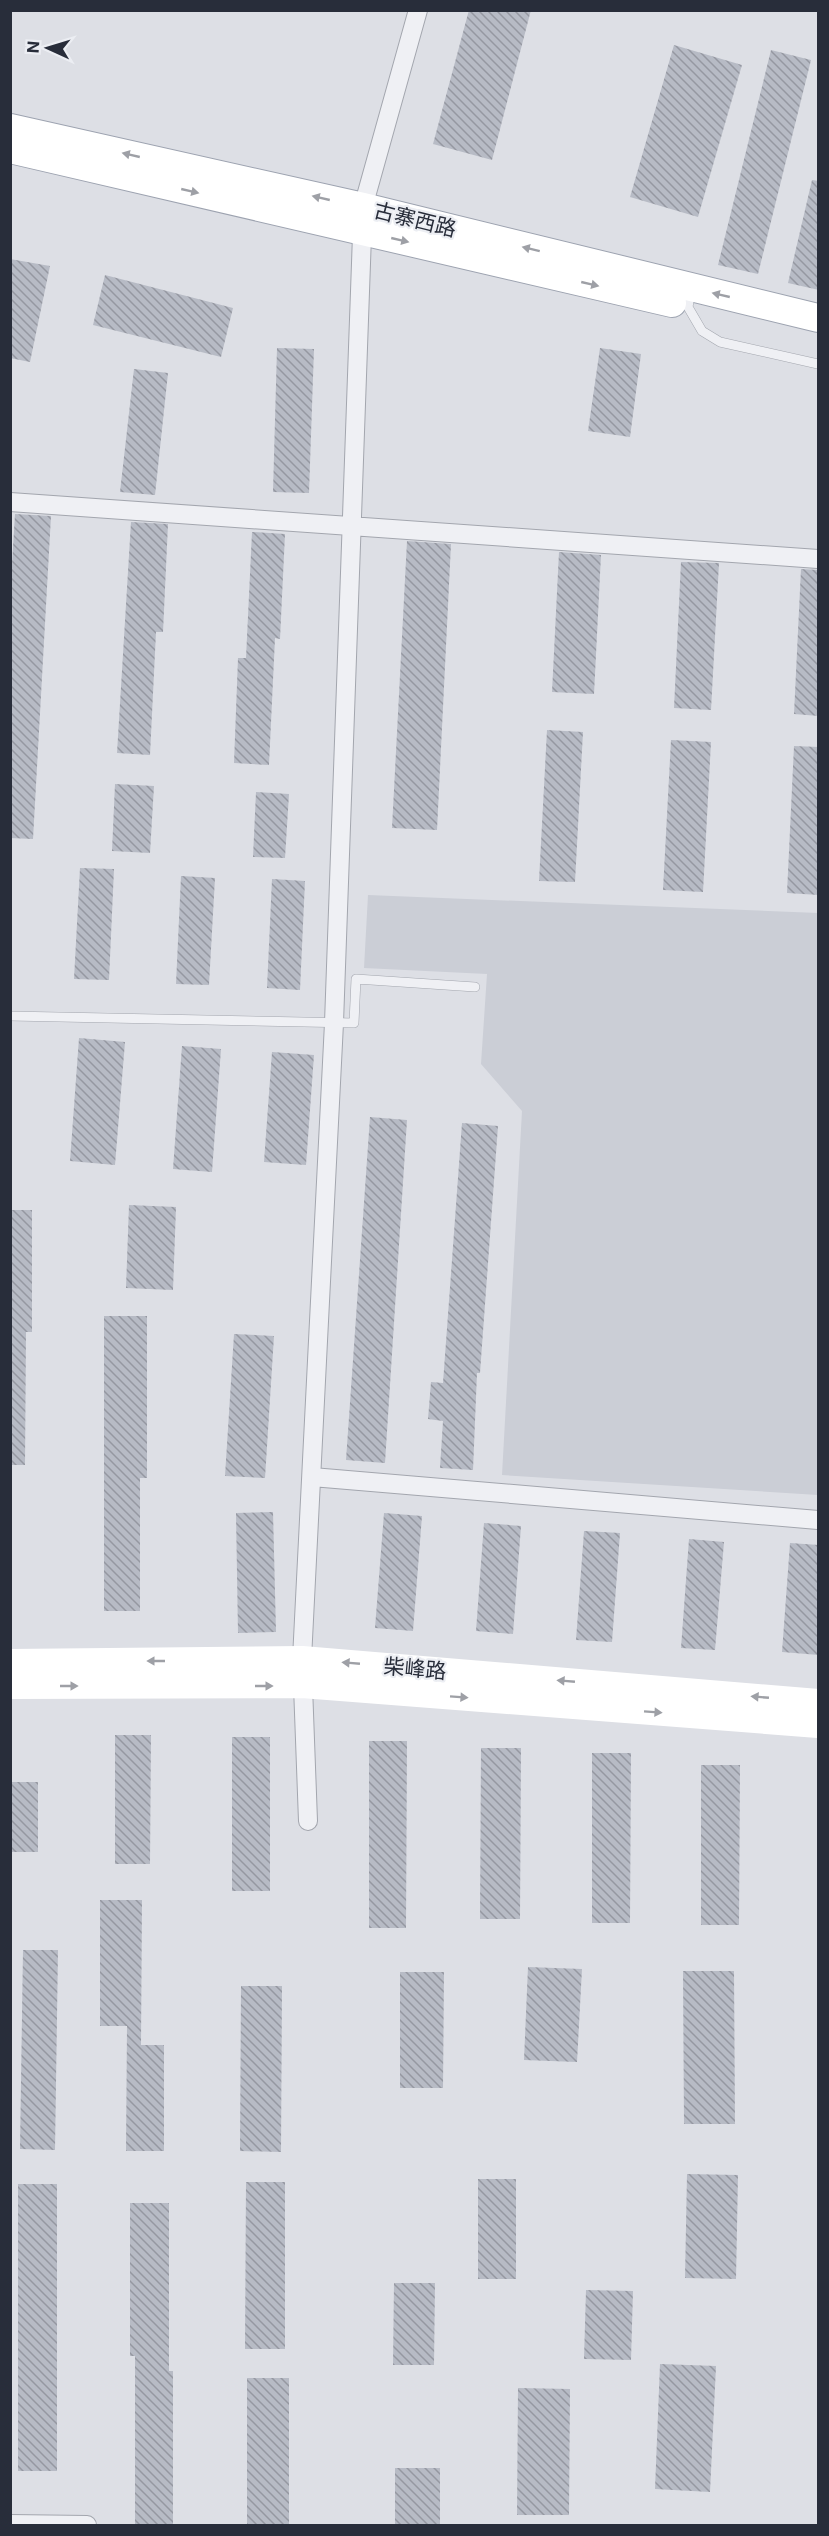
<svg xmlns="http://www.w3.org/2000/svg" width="829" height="2536" viewBox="0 0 829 2536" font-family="Inter,'Noto Sans SC',sans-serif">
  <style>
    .built { fill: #cbced6 }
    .building { fill: url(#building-back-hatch) }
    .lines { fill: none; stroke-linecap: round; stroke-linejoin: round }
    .lane-casing { stroke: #a3a6ae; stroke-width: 10 }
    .street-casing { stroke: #a3a6ae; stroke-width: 20 }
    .primary-casing { stroke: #9da3b0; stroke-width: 30 }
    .lane { stroke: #eff0f4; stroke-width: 9 }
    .street { stroke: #eff0f4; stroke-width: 18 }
    .secondary { stroke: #fff; stroke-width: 26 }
    .primary { stroke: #fff; stroke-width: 28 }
    .oneway { fill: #9ea0a6 }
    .labels { text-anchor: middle; stroke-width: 4.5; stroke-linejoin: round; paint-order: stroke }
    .street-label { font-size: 21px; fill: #282d3a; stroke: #eceef3 }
  </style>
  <defs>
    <pattern id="building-back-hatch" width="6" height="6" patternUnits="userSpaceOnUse" patternTransform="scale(1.5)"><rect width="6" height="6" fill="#b7bbc5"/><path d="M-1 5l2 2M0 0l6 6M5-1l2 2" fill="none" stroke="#9598a1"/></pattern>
  </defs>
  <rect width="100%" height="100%" fill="#dddfe5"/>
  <!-- built -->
  <path class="built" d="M368,895L818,913V1495L502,1475L522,1111L481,1064L487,974L364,968Z"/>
  <!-- building -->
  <path class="building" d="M469,10H531L492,160L433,144Z
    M674,45L742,65L698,217L630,197Z
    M771,50L811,60L758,274L718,265Z
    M812,180L819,181V290L788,283Z
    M10,259L50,266L30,362L10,358Z
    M105,275L233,308L221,357L93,325Z
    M277,348L314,349L309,493L273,492Z
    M600,348L641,354L630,437L588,431Z
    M134,369L168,373L155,495L120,492Z
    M15,514L51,516L33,839L10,838V597Z
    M131,522L168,524L163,632H156L150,755L117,753Z
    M252,532L285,534L280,639L275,638L269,765L234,763L238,658H246Z
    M407,541L451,544L437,830L392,828Z
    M559,552L601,555L594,694L552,692Z
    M681,562L719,563L711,710L674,708Z
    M801,569L819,570V716L794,714Z
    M547,730L583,732L575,882L539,881Z
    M671,740L711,742L703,892L663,890Z
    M794,746L819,747V895L787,893Z
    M115,784L154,786L150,853L112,851Z
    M256,792L289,794L285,858L253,857Z
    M80,868L114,869L109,980L74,979Z
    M181,876L215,878L209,985L176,984Z
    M272,879L305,881L300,990L267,988Z
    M79,1038L125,1042L115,1165L70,1161Z
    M182,1046L221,1049L212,1172L173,1169Z
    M272,1052L314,1055L306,1165L264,1162Z
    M370,1117L407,1120L385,1463L346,1460Z
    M462,1123L498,1126L480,1373H477L473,1470L440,1468L443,1421L428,1419L431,1382L443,1383Z
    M129,1205L176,1207L173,1290L126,1288Z
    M10,1210H32V1332H26L25,1465H10Z
    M104,1316H147V1478H140V1611H104Z
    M234,1334L274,1336L265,1478L225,1476Z
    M273,1512L276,1632L238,1633L236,1513Z
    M384,1513L422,1516L413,1631L375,1628Z
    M484,1523L521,1526L513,1634L476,1631Z
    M584,1531L620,1533L612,1642L576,1640Z
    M689,1539L724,1542L715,1650L681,1648Z
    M790,1543L819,1545V1655L782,1652Z
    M115,1735H151L150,1864H115Z
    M232,1737H270V1891H232Z
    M369,1741H407L406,1928H369Z
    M481,1748H521L520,1919H480Z
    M592,1753H631L630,1923H592Z
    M701,1765H740L739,1925H701Z
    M10,1782H38V1852H10Z
    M100,1900H142L141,2045H164V2151H126L127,2026H100Z
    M23,1950H58L55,2150L20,2149Z
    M528,1967L582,1969L577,2062L524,2060Z
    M683,1971H734L735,2124H684Z
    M400,1972H444L443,2088H400Z
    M241,1986H282L281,2152L240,2151Z
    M687,2174L738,2175L736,2279L685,2278Z
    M478,2179H516V2279H478Z
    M246,2182H285V2349H245Z
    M18,2184H57V2471H18Z
    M130,2203H169V2371H173V2526H135V2356H130Z
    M394,2283H435L434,2365H393Z
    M586,2290L633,2291L631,2360L584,2359Z
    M660,2364L716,2366L710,2492L655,2489Z
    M247,2378H289V2526H247Z
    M518,2388L570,2389L569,2515H517Z
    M395,2468H440V2526H395Z"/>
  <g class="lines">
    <!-- lane casing -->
    <g class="lane-casing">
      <path id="lane" d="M691,290L688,307L702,331L720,342L818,364
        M10,1016L354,1023L356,979L475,987"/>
    </g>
    <!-- street casing -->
    <g class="street-casing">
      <path id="street" d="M10,502L818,559
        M312,1477L818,1520
        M308,1821L302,1659L334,1023L363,207L418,10
        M10,2524L87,2525"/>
    </g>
    <!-- primary casing -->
    <g class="primary-casing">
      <path id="primary" d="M10,128L363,207L818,318
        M10,149L672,303"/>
    </g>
    <!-- lane -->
    <use href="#lane" class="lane"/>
    <!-- street -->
    <use href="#street" class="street"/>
    <!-- secondary -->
    <path class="secondary" d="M10,1662L302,1659L818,1702
      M10,1686L302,1685L818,1725"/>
    <!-- primary -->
    <use href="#primary" class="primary"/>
  </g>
  <!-- one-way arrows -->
  <defs><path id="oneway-solid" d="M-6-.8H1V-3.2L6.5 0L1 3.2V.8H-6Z" transform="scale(1.5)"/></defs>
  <g class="oneway">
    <use href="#oneway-solid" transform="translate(131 155) rotate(-167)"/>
    <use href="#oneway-solid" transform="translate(190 191) rotate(13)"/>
    <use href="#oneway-solid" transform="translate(321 198) rotate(-167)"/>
    <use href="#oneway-solid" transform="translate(400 240) rotate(13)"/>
    <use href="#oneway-solid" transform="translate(531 249) rotate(-166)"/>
    <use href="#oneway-solid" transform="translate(590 284) rotate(13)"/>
    <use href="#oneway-solid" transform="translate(721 295) rotate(-167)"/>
    <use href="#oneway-solid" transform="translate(156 1661) rotate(180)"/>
    <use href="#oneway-solid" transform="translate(351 1663) rotate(-175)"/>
    <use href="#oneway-solid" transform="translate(566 1681) rotate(-175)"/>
    <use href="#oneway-solid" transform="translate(69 1686)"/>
    <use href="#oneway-solid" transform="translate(264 1686)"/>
    <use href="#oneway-solid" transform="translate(459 1697) rotate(4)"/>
    <use href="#oneway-solid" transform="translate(760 1697) rotate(-175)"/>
    <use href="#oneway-solid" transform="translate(653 1712) rotate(4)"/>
  </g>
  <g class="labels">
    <!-- street labels -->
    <g class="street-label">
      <text transform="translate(415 220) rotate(14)" y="7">古寨西路</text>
      <text transform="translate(415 1669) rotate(5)" y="7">柴峰路</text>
    </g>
  </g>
  <!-- border -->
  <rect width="829" height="2536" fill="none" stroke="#282d3a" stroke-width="24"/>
  <!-- north arrow -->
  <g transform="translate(48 48) rotate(274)" stroke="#eceef3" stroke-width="4.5" paint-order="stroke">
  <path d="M0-4.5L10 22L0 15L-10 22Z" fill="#282d3a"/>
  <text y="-9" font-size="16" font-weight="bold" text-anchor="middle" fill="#282d3a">N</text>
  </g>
</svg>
